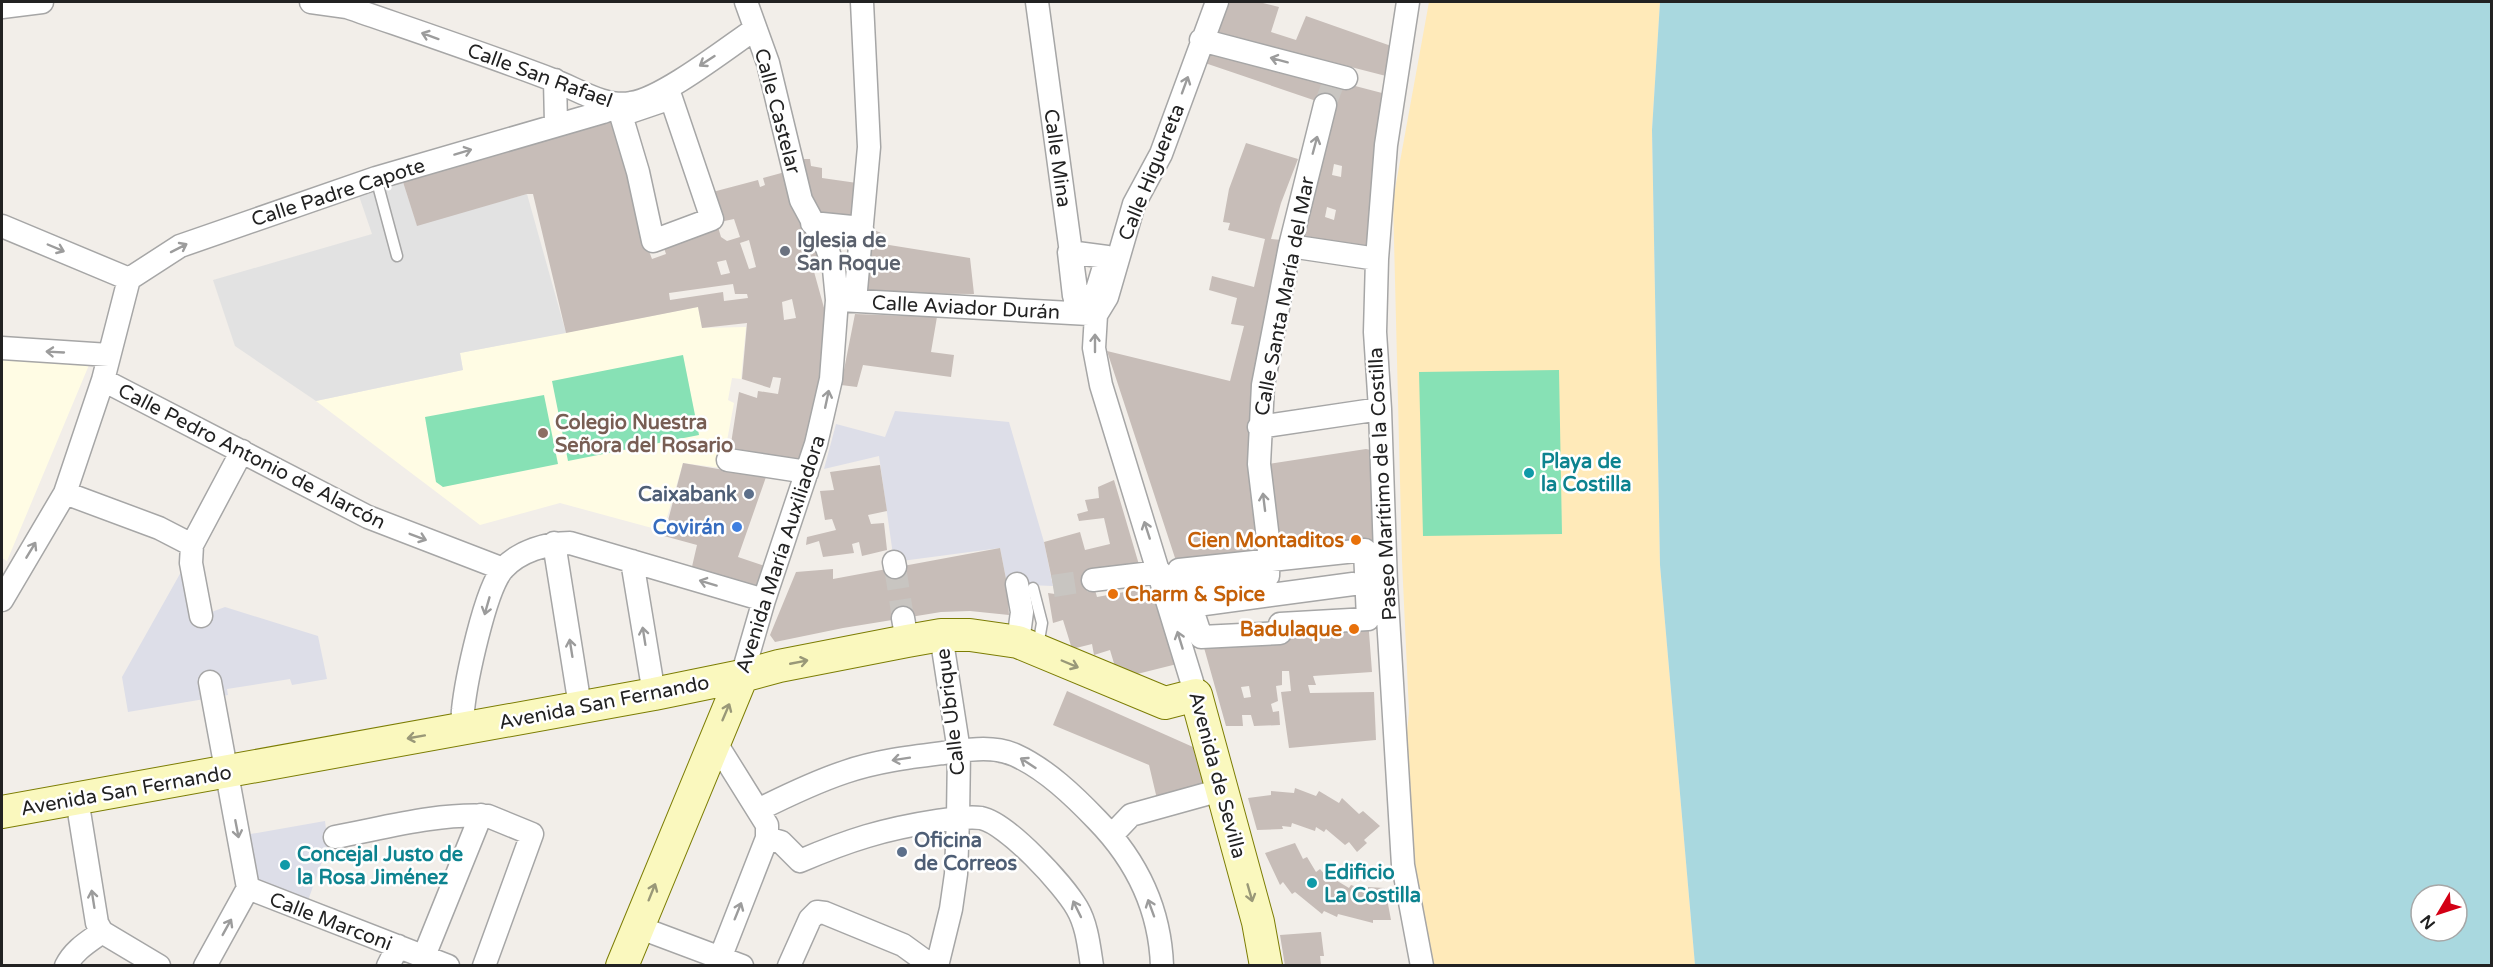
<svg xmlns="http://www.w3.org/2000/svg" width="2493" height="967" viewBox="0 0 2493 967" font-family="'Varela Round',sans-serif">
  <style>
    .education { fill: #fffce4 }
    .sand { fill: #ffeab9 }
    .pitch { fill: #87e1b5 }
    .parking { fill: #e2e2e2 }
    .plaza { fill: #dddee8 }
    .water { fill: #a9d8df; fill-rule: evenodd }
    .building { fill: #c7bdb8; fill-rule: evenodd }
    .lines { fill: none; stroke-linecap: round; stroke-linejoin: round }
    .street-tunnel { stroke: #c8c5c1; stroke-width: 22; stroke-dasharray: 22 11; stroke-linecap: butt }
    .lane-casing { stroke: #a6a6a6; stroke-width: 13 }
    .street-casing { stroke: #a6a6a6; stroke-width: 25 }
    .secondary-casing { stroke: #7c7d04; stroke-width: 34 }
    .lane { stroke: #fff; stroke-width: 10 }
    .street { stroke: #fff; stroke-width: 22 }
    .secondary { stroke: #faf8be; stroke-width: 32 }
    .oneway { stroke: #9c9c9c }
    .oneway2 { stroke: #999878 }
    .worship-dot { fill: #6b7280; stroke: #fff; stroke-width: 2 }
    .education-dot { fill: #8d6e63; stroke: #fff; stroke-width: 2 }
    .culture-dot { fill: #0f9aa8; stroke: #fff; stroke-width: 2 }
    .service-dot { fill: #5c6f8a; stroke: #fff; stroke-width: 2 }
    .shop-dot { fill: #3f7fe0; stroke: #fff; stroke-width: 2 }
    .food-dot { fill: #e8710a; stroke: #fff; stroke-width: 2 }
    .labels { text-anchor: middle; stroke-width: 5; stroke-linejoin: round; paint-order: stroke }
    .street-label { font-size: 20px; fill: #222; stroke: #fff }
    .worship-label { font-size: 20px; font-weight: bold; fill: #5b616d; stroke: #fff; text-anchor: start }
    .education-label { font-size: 20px; font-weight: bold; fill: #785e54; stroke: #fff; text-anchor: start }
    .culture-label { font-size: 20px; font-weight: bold; fill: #0d838f; stroke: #fff; text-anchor: start }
    .service-label { font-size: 20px; font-weight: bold; fill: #4e5e75; stroke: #fff; text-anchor: end }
    .shop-label { font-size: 20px; font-weight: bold; fill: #366cbe; stroke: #fff; text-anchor: end }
    .food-label { font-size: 20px; font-weight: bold; fill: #c56008; stroke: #fff; text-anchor: end }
  </style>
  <rect width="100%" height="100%" fill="#f2eee9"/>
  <!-- education -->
  <path class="education" d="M698,307L702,328L746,327L741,379L732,378L728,400L734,403L722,468L683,463L663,531L560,503L480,525L316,401L463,370L460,353Z
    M2,359L89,365L7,561L2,558Z"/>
  <!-- sand -->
  <path class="sand" d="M1429,2H1660L1652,130L1660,565L1695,965H1429L1420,927L1404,762L1409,712L1402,561L1393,200Z"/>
  <!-- pitch -->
  <path class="pitch" d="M683,355L699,435L568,461L552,381Z
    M1559,370L1562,534L1423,536L1419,372Z
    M544,395L558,464L443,487L436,482L425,417Z"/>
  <!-- parking -->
  <path class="parking" d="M403,182L417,225L527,194L566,333L460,353L463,370L316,401L235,346L213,280L372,234L359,196Z"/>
  <!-- plaza -->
  <path class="plaza" d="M895,411L1009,422L1044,542L1053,586L1007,584L1000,548L894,562L879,456L824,469L836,424L885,437Z
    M181,572L190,620L225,607L318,636L327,679L292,685L290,679L227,689L228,695L128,712L122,677Z
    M325,821L328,845L306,906L258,885L245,835Z"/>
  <!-- water -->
  <path class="water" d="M1660,2H2491V965H1695L1660,565L1652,130ZM2421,895H2457V931H2421Z"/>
  <!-- building -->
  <path class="building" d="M1230,2H1259L1279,7L1271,32L1296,40L1306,16L1394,47L1386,76L1215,32Z
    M1210,48L1382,93L1371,255L1300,243L1334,107L1205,63ZM1334,164L1342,166L1341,177L1332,175ZM1327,207L1336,210L1334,220L1325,217Z
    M621,115L646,243L652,259L666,254L661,239L718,227L721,237L727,241L740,237L734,219L715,223L705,194L758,180L760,187L765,185L763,178L785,172L792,207L804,232L815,240L819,257L813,268L826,315L820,387L798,466L730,450L739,392L757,398L758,391L778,394L781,378L773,377L770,388L742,379L747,323L702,328L698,307L566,333L533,194H527L417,226L403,182ZM749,240L756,267L749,269L740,243ZM726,260L730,273L721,275L717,262ZM733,284L735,294H747L748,298L724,301L723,292L670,300L669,293ZM792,299L796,318L784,320L782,302Z
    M1246,143L1298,159L1281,203L1271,239L1282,240L1262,561L1179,570L1107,351L1230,381L1244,326L1231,324L1237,298L1209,290L1212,276L1254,287L1265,239L1228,230L1230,223L1223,222L1229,189Z
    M800,159H810L811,166L822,168V178L857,183L854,223L815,219Z
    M874,230L886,235L883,244L970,258L974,294L864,293Z
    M855,314L937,317L931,352L954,355L951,377L863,365L857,387L841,385Z
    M1366,449L1376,451V542L1278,554L1269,464Z
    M683,463L766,477L738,557L765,566L755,592L691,571L697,545L664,536Z
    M880,465L887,511L868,515L871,524L884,523L887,550L862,556L859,542L852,544L854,553L823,557L819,541L806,545L807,537L836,530L832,519L825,520L820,491L834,490L830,472Z
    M1114,480L1140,568L1091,576L1097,597L1146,588L1156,596L1177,664L1137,674L1116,670L1110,650L1094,655L1092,644L1072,649L1063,620L1053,623L1048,593L1055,594L1044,542L1080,532L1085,550L1110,544L1104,518L1079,521L1077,514L1088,511L1085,500L1099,498L1098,487Z
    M1000,548L1007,584L1009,615L970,611L941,612L843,628L775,642L770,635L796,572L833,569V579Z
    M1368,619L1372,672L1313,676L1316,685H1308L1310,693L1374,692L1376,740L1289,748L1281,692L1291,691L1289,671H1282V685L1276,686L1278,701L1271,704L1273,712L1279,711L1280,725L1254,726L1251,715H1242L1243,726H1226L1201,637ZM1249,686L1251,697L1244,698L1241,687Z
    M1067,691L1193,747L1204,787L1157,799L1149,765L1053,725Z
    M1295,788L1316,796L1319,791L1339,803L1342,798L1359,814L1363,811L1380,826L1364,840L1367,843L1357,852L1349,842L1345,845L1326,829L1324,832L1316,827L1315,831L1292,823L1291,827L1282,826L1283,829L1257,830L1248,798L1271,795V791L1294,793Z
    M1295,843L1303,859L1307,857L1316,872L1320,869L1331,882L1334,879L1349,888L1351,885L1366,890L1368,887L1385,888L1391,920H1373V923L1338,914L1337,917L1324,911L1322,914L1295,892L1292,894L1283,882L1280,885L1265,853Z
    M1321,932L1324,956H1320L1321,965L1285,966L1280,935Z"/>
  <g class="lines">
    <!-- street-tunnel -->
    <path class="street-tunnel" d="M1325,105L1334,81
      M895,567L903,618
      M1053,586L1093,580"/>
    <!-- lane casing -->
    <g class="lane-casing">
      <path id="lane" d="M376,178L397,256
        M1033,588L1042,623L1038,646"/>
    </g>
    <!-- street casing -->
    <g class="street-casing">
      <path id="street" d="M311,2L347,7C416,31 485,54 553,80C577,89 605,108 631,103C662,99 727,48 755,29
        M1037,2L1077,297L1073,313
        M1408,2L1386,145L1377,259L1375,332L1380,409L1386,584L1403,865L1422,966
        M2,7L42,2
        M1201,40L1346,78
        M555,80L556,124
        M671,98L712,219L653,241L638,172L621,115Z
        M812,223L862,228
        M2,226L129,279
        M1290,246L1377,259
        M1069,252L1107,257L1096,293L1084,297L1074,296Z
        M129,279L180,246L376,178L603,112L622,104
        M840,300L1089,314
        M855,301L869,147L862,2
        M2,348L109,355
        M103,380L368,517L503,569
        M1259,427L1380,409
        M728,460L807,472
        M65,493L159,528L192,545
        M554,543L580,706
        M1365,550L1368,619L1280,624V633L1201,637L1179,570Z
        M632,561L654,694
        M894,562L895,567
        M1093,580L1160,572
        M1017,584L1022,612L1018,642
        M1164,586L1268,576L1269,547L1259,464L1263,385L1290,246L1325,105
        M2,600L65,493L103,380L129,279
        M1175,608L1353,584
        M201,616L191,563L192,545L242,451
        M903,618L907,641
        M742,676L764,600L816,444L831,379L837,300L834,269L827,248L801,200L768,63L746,2
        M1196,695L1101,385L1094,348L1096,315L1107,297L1134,204L1161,154L1217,2
        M465,729C464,723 462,716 463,710C466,681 485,589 503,569C519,551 547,543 570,543L764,600
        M714,740L767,825V838L717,966
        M77,799L97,923L102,932L159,966
        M758,810C786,796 815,782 845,772C877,761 911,757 943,753C967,750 992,745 1015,755C1046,769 1074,796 1097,820C1136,860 1160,908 1162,966
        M1112,835L1131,815L1221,790
        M335,837C384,828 437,813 488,816L532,834L484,966
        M767,838L781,842L800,861C849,840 884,829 936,821C951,819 967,816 981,818C1007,823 1064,885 1077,908C1087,925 1089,947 1092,966
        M248,888L448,966
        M638,927L742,966
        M424,956L481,815
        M66,966C74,950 88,942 102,932
        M205,966L248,888L210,682
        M388,966L398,946
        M789,966L810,919L817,912L825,913L903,945L932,966
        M937,966L951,909L956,874L958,818L959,751L941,635"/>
    </g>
    <!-- secondary casing -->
    <g class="secondary-casing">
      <path id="secondary" d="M2,812L654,694L742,676L779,666L907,641L941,635H970L1018,642L1165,703L1196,695L1258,922L1266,966
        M622,966L742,676"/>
    </g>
    <!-- lane -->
    <use href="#lane" class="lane"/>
    <!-- street -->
    <use href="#street" class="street"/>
    <!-- secondary -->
    <use href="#secondary" class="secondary"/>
  </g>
  <!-- one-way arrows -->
  <defs><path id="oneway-shaft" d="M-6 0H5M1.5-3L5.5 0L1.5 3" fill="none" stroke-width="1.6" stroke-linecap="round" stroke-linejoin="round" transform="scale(1.5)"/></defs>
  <g class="oneway">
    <use href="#oneway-shaft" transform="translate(430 36) rotate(-160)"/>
    <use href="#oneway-shaft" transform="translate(1279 60) rotate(-165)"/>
    <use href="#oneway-shaft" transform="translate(707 61) rotate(147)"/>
    <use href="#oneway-shaft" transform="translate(1185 85) rotate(-70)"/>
    <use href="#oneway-shaft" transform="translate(1315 145) rotate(-75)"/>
    <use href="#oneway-shaft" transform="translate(463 152) rotate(-17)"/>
    <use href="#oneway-shaft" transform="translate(56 248) rotate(23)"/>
    <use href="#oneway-shaft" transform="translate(179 248) rotate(-27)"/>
    <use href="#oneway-shaft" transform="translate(1095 343) rotate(-90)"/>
    <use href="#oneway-shaft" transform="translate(55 352) rotate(-177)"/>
    <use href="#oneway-shaft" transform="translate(827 399) rotate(-78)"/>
    <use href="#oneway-shaft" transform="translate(1264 502) rotate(-97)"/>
    <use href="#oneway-shaft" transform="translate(1147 530) rotate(-108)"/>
    <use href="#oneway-shaft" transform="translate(418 537) rotate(21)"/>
    <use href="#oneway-shaft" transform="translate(31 550) rotate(-59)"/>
    <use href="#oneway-shaft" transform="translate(708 583) rotate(-163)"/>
    <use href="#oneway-shaft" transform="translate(487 606) rotate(106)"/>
    <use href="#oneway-shaft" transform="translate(644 636) rotate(-99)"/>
    <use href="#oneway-shaft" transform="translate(1180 640) rotate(-107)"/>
    <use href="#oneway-shaft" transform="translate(571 648) rotate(-99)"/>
    <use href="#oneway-shaft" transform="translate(901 759) rotate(171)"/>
    <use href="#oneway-shaft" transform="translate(1028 763) rotate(-147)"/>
    <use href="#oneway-shaft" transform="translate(237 829) rotate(79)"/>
    <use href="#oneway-shaft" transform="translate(93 899) rotate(-99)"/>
    <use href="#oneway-shaft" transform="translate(1151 908) rotate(-110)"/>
    <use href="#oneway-shaft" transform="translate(1077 909) rotate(-116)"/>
    <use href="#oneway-shaft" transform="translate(738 911) rotate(-68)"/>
    <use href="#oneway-shaft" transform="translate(227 927) rotate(-61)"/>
  </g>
  <g class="oneway2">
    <use href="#oneway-shaft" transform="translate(799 662) rotate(-11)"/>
    <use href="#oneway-shaft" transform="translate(1070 664) rotate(23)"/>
    <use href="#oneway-shaft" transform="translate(726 712) rotate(-67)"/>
    <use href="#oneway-shaft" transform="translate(416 737) rotate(170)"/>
    <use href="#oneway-shaft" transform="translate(652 892) rotate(-68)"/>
    <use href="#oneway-shaft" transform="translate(1250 893) rotate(74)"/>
  </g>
  <!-- markers -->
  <circle class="worship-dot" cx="785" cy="251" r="6"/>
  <circle class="education-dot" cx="543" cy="433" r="6"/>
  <g class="culture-dot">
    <circle cx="1529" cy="473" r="6"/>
    <circle cx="285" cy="865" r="6"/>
    <circle cx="1312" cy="883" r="6"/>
  </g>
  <g class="service-dot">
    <circle cx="749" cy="494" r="6"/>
    <circle cx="902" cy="852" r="6"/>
  </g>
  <circle class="shop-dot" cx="737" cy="527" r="6"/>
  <g class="food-dot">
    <circle cx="1356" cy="540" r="6"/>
    <circle cx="1113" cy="594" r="6"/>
    <circle cx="1354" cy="629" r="6"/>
  </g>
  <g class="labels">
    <!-- street labels -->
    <g class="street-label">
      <text transform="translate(540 75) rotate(20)" y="7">Calle San Rafael</text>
      <text transform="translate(778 111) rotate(75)" y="7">Calle Castelar</text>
      <text transform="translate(1058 158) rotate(82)" y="7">Calle Mina</text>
      <text transform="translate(1151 172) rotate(-68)" y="7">Calle Higuereta</text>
      <text transform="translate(338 192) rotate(-18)" y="7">Calle Padre Capote</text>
      <text transform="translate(1284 296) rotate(-79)" y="7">Calle Santa María del Mar</text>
      <text transform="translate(966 307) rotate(3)" y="7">Calle Aviador Durán</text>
      <text transform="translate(252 456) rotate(27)" y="7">Calle Pedro Antonio de Alarcón</text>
      <text transform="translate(1382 484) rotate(-93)" y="7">Paseo Marítimo de la Costilla</text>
      <text transform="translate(780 554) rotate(-72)" y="7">Avenida María Auxiliadora</text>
      <text transform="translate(604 702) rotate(-11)" y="7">Avenida San Fernando</text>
      <text transform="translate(950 712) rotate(-97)" y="7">Calle Ubrique</text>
      <text transform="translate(1218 775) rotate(75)" y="7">Avenida de Sevilla</text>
      <text transform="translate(126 790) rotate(-10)" y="7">Avenida San Fernando</text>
      <text transform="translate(331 921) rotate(21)" y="7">Calle Marconi</text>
    </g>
    <!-- worship labels -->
    <g class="worship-label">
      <text x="797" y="247">Iglesia de<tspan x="797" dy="23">San Roque</tspan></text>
    </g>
    <!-- education labels -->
    <g class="education-label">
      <text x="555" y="429">Colegio Nuestra<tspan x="555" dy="23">Señora del Rosario</tspan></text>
    </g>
    <!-- culture labels -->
    <g class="culture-label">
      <text x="1541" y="468">Playa de<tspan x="1541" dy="23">la Costilla</tspan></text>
      <text x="297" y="861">Concejal Justo de<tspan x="297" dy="23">la Rosa Jiménez</tspan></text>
      <text x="1324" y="879">Edificio<tspan x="1324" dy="23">La Costilla</tspan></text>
    </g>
    <!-- service labels -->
    <g class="service-label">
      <text x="737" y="501">Caixabank</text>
      <text x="914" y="847" text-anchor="start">Oficina<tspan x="914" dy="23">de Correos</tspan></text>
    </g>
    <!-- shop labels -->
    <g class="shop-label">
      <text x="725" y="534">Covirán</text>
    </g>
    <!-- food labels -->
    <g class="food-label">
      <text x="1344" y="547">Cien Montaditos</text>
      <text x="1125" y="601" text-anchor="start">Charm &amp; Spice</text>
      <text x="1342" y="636">Badulaque</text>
    </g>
  </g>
  <!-- border -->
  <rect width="2493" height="967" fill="none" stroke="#222222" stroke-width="6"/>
  <!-- north arrow -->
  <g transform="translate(2439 913) rotate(231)"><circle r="28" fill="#ffffff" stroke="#a7a7a7" stroke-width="1.5"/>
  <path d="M0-4.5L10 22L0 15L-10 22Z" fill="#d30015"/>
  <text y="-9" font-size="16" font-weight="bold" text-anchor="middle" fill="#222222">N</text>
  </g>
</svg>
